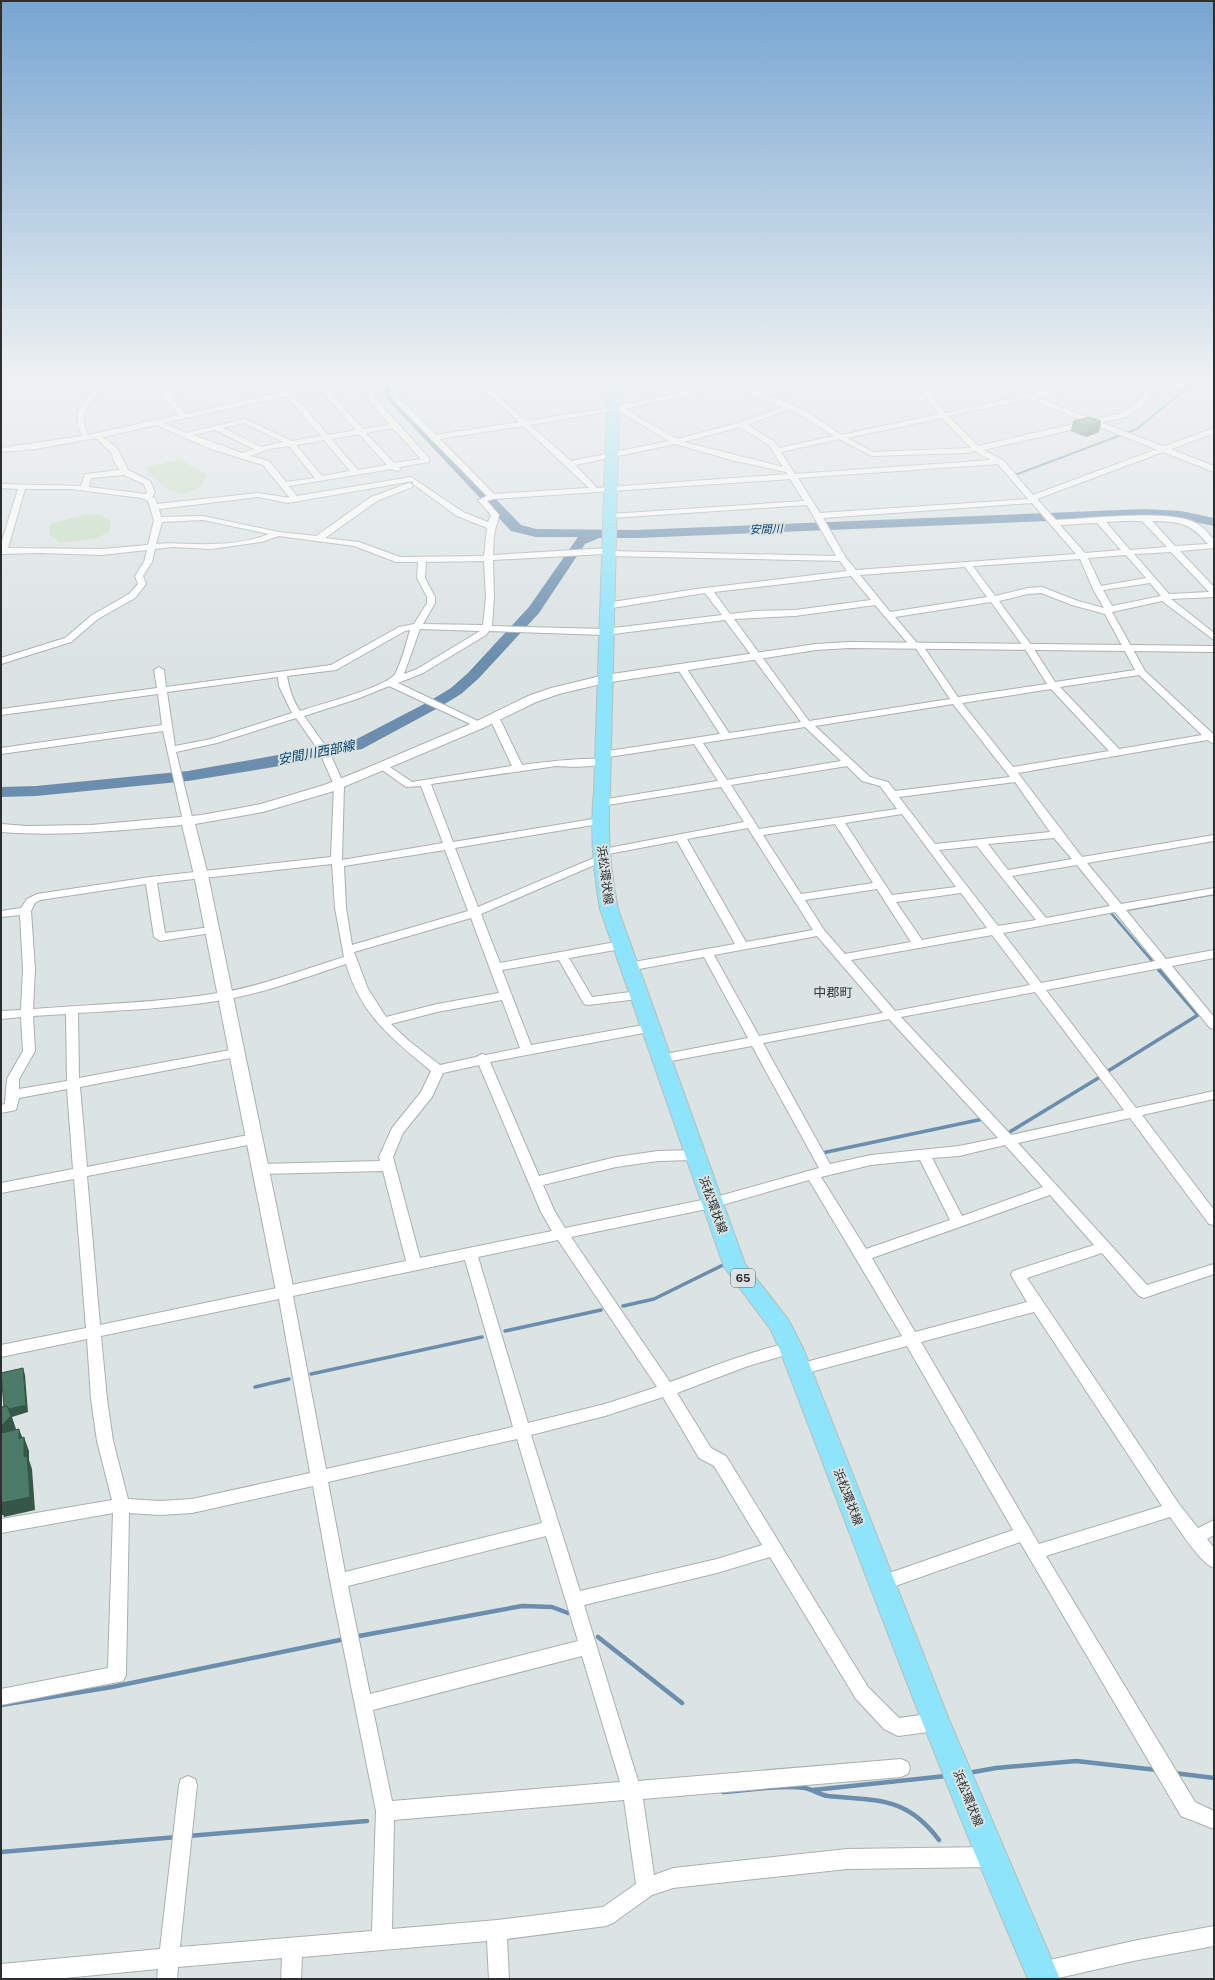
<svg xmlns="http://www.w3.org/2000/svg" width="1215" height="1980" viewBox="0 0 1215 1980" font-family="'Public Sans','Noto Sans JP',sans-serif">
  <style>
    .green { fill: #c5dcbf }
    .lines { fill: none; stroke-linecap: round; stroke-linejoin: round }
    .stream-far3 { stroke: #6b8eae; stroke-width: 2 }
    .stream-far2 { stroke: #6b8eae; stroke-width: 2.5 }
    .stream-far1 { stroke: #6b8eae; stroke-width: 3.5 }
    .stream { stroke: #6b8eae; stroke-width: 4.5 }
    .river { fill: #6b8eae; fill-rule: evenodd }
    .minor-casing { stroke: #a9b0b0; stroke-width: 2 }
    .tertiary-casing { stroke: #a9b0b0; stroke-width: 2 }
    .primary-casing { stroke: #bbbcbc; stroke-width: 2 }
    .minor { fill: #fff; fill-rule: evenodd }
    .tertiary { fill: #fff; fill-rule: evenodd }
    .primary { fill: #8de4fb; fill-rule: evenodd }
    .wall { fill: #416b59 }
    .shaded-wall { fill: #355748 }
    .building { fill: #4c7c67; stroke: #355748 }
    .labels { text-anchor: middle; stroke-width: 4; stroke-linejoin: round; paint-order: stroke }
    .far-water-label { font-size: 11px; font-style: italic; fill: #04426c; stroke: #dce3e3 }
    .shield { fill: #dce3e3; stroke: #616565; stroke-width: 1 }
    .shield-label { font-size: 11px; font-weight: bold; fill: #2c2f2f }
    .street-label { font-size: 12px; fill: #2c2f2f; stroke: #dce3e3 }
    .water-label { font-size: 13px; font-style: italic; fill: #04426c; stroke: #dce3e3 }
    .neighbourhood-label { font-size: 13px; fill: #313736; stroke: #dce3e3 }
  </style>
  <rect width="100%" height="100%" fill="#dce3e3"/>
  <!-- green -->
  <path class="green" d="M179,459L207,475L201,487L182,494L165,488L146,468Z
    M87,514L101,515L110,521V531L97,538L60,543L50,535L49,529L51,524Z"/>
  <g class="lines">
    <!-- stream-far3 -->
    <path class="stream-far3" d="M1015,475L1137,429L1196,380"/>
    <!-- stream-far2 -->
    <path class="stream-far2" d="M1126,910L1214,894
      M1111,913L1152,961
      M1158,969L1160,971"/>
    <!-- stream-far1 -->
    <path class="stream-far1" d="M1108,1071L1198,1015L1159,970
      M1008,1133L1100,1077
      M822,1153L983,1119
      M623,1306L654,1299L723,1265
      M505,1331L601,1310
      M311,1374L482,1337
      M255,1387L289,1379"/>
    <!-- stream -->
    <path class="stream" d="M359,1636L522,1606L552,1607L568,1613
      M598,1637L682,1703
      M1,1705L112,1687L340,1640
      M968,1773L996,1768L1076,1761L1157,1770
      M1174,1773L1214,1778
      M813,1790L946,1776
      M723,1792C750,1790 778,1785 805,1788C814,1790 820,1795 828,1796C878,1801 906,1796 939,1840
      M188,1836L367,1821
      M1,1852L177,1837"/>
    <!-- river -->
    <path class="river" d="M382,380H393L397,397L521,525L536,529L636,530L1145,509L1181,511L1214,518V526L1181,519L1145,517L636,538H599L585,544L539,613L478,679L461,694L438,708L362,749L280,766L188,781L36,796L1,797V787L36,786L188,771L351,742L428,702L451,688L468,673L529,607L578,537H536L511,531L388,400Z"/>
    <!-- minor casing -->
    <g class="minor-casing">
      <path id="minor" d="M367,380H374V382L421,380L418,382L395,384L399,397L436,435L519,422L474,380H481L526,421L614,407L723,383L720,380H727L760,392L815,382L921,380L945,413L1091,380H1103L1057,393L948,416L978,446L1122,413L1137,402L1145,393L1130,388L1129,387L1132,383L1129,380H1137L1140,383L1137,386L1147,389L1154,380H1161L1143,406L1127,417L983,450L1003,460L1033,495L1214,428V433L1037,499L1056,520C1090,519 1168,509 1196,523C1204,527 1209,534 1214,540V548L1180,551L1214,587V597L1171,599L1214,633V640L1162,601L1112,612L1145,671L1212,733H1214V744L1207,740L1018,773L1082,857L1214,835V841L1087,863L1121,904L1214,888V894L1126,910L1166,959L1214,950V958L1172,966L1214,1017V1029L1210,1028L1161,968L1046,990L1136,1108L1214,1091V1099L1142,1115L1214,1210V1225L1209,1224L1130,1118L1018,1143L1147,1285L1214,1264V1274L1144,1298L1139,1296L1102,1253L1027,1278L1179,1504L1198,1528L1214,1520V1535L1207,1539L1214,1548V1568C1201,1564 1179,1529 1170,1517L1046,1556L1195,1802L1214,1811V1829L1181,1816L1020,1542L881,1591L875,1588L873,1583L875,1578L1013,1530L907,1346L800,1375L795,1373L792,1369L795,1365L902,1336L809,1180L712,1208L571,1237L670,1382C691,1375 780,1339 796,1344L798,1348L796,1352L748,1366L677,1393L711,1448L726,1456L868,1687L899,1718L936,1713L942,1716L945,1722L942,1728L936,1731L898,1736L884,1729L856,1699L770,1557L717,1573L584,1605L638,1781L901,1759L908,1762L910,1768L908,1774L901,1777L643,1799L654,1875L673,1868L847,1849L992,1847L999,1850L1002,1857L999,1864L992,1867L847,1869L673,1888L652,1895L613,1923L606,1926L507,1939L509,1979H489L487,1941L302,1957L301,1979H281L282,1958L178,1967L177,1979H157L158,1969L54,1979H1V1964L160,1949L179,1785L181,1779L188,1776L195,1779L197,1785L180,1947L372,1931L376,1811L330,1581L313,1486L192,1513L160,1515L129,1513L126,1675L123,1681L1,1705V1689L108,1668L113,1513L1,1533V1519L112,1500L97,1441L91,1399L87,1339L1,1357V1345L86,1328L74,1179L1,1193V1183L73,1169L67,1089L19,1098L16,1110L1,1113V1105L5,1104L7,1079L23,1051L21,1017L1,1019V1011L21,1010L23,969L20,915L1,917V911L21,908L27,899L37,894L150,877L331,857L334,785L319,751L296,718L217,743L176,752L193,821L188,824L183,821L163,731L1,754V748L162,725L158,694L1,715V709L157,688L154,670L159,667L164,670L166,687L331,665L399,627L414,624L427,603V597L417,578L418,562H396L354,546L279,536L261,542L211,549L173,547L155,549L152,562L143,576L146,584L135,598L98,619L71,642L1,664V658L65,638L92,615L129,594L138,584L135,576L144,562L147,550L102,555L40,553L1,554V544L18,489L1,488V484L81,486L85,474L120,470L114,461L111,452L96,438L35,449L1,452V448L82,436C71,412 80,407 95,389L97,388L101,390C87,408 78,412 88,435L179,415L162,395L166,391L193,382L195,383V385L170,395L185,414L289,391L368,382ZM915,382L939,414L841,435L805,410L767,395L815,386ZM388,385L393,400L487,496L478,500L491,515L488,522L463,512L411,477L297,496L289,486L391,469L397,471L401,469L399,467L429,462V458L375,398V386ZM368,386L367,398L390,425L363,429L328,390ZM730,386L783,407L738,423L677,439L625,409ZM321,391L356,430L328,435L294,395ZM286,396L321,436L292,441L245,419L186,433L164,423ZM789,409L799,414L834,436L779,448L775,442L747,425ZM617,410L669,441L571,461L530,425ZM942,418L971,448L873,452L847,438ZM244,423L283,442L261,447L223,428ZM156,425L211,449L263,465L290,498L258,493L157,504L155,498L152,497L155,492L150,481L128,470L118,449L103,437ZM523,426L589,488L494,494L440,439ZM740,427L769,445L783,467L684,442ZM393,428L421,459L394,463L366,433ZM215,430L254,449L242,453L193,435ZM359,434L387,465L358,470L331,439ZM839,439L872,456L967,453L975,451L991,460L795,474L781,452ZM324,440L350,471L322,476L296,445ZM675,444L735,461L786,472L788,474L597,488L575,465ZM289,446L315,478L286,482L269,461L250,456L269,449ZM998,464L1028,499L820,513L798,478ZM124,475L144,484L147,492L146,494L89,487L91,478ZM790,479L804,501L611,514L607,516L611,518L807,505L836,556L612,551L608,548L493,555L494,535L499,515L487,501L493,499ZM413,481V484L457,516L487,528L484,556L400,557L359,542L325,538L377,501L412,487L413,485L409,483L371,497L316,536L279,532L203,516L161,517L159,509L258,497L288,503ZM25,489H71L141,498L148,501L154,520L148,545L102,549L8,548ZM1032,503L1076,554L856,570L846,558L823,518ZM203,520L269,534C252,541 229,544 210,544C192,545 175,542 156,544L162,522ZM1124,521H1142L1167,547L1130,550L1106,522ZM1152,521C1180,522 1189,522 1208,544L1175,546ZM1097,523L1121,550L1085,553L1060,525ZM1171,552L1209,592L1169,594L1134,554ZM604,554L608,556L840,561L847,571L696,589L606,603L602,606L606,609L705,593L722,615L605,629L492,626L494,597L493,560ZM1126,555L1146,578L1101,586L1088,558ZM1080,559L1093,589L1104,608L1078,601L1042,587L1028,588L995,596L973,566ZM484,561L486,597L483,625L423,624L435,603V597L425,578L426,562ZM965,567L987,597L890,612L860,575ZM851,576L871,600L795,610L755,611L730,614L714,592ZM1150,583L1161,596L1112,606L1103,590ZM1041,593L1072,605L1105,614L1135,670L1055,682L1032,646L999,601L1028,594ZM991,602L1025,649L1047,684L958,697L921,643H917L895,617ZM875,605L911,647H915L950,699L809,721L734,619L795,616ZM725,620L801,722L729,733L685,666H679L677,668L720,734L602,752L597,755L602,758L694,744L718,781L601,800L596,803L601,806L721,787L744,822L598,850L597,852L601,855L478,907L455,848L599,824L604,821L599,818L453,842L431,784L556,766C566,767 602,768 608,761C603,755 534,763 522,765L499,717L494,714L489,717L512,766L412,782L387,765H379L378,767L406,787L421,786L443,843L342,860L344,785L329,751L304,716L357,699L389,686L479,728L484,725L482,723L398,683L423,673L486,635L489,631L605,635ZM420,629L480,631L417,669L404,674ZM410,630C406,644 402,661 395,674C387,687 317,705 300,711C293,701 289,688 287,676L336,670L405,631ZM1139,675L1202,735L1119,749L1060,687ZM278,677L279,686L292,713L211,739L175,746L167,692ZM1051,689L1109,751L1013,767L962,703ZM953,704L1010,777L895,791L888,782L870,777L815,726ZM805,727L841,761L727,780L703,743ZM847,766L862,781L880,786L897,809L759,829L731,785ZM1015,782L1050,832L935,844L899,797ZM902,814L956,887L892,895L845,823ZM835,824L873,883L801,894L763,835ZM748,828L751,833L813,930L746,942L687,839ZM1054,838L1072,859L1008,870L988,844ZM677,841L735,944L628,963L622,967L628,971L704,957L748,1038L660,1055L656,1056L654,1059L656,1062L660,1063L752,1046L819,1168L712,1198L565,1228L555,1212L543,1185L616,1167L658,1161L695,1160L700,1158L702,1155L700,1152L695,1150L658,1151L616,1157L539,1176L490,1062L649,1032L655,1028L649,1024L531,1045L502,970L559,960L584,1004L588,1005L638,999L642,998L644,995L642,992L638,991L592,997L569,958L621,949L627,945L621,941L500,963L481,914L606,860L607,858L603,855ZM977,846L1036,920L998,926L939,850ZM445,850L468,911L352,945L346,908L344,866ZM332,864L335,908L344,957C305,969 265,985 224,992C161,1003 97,1004 33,1009L35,969L31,911L35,903L40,900L146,884L154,937L160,941L211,933L217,930L211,927L165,933L157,883ZM1077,865L1110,906L1046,918L1012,876ZM877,889L911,942L845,954L824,930L805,900ZM961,893L987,928L922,940L896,902ZM1115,912L1155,961L1041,983L1003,933ZM471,918L499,993L437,1004L386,1017L368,989L354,952ZM992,935L1030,985L895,1011L851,960ZM817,936L883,1013L759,1036L714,955ZM346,964C361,1015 392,1039 431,1071L421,1092L392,1128L379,1157L380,1161L260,1164L255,1166L253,1169L255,1172L260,1174L383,1171L406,1261L100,1325L87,1176L253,1144L258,1142L260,1139L258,1136L253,1134L87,1167L80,1087L236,1057L240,1056L242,1053L240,1050L236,1049L79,1078L78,1013C127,1010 175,1008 223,1000C265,993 306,977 346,964ZM1035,992L1124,1110L1011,1135L901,1017ZM502,1000L520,1048L486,1055L482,1054L476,1057L440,1065L409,1041L391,1024L437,1012ZM66,1014L67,1081L19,1089V1079L35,1051L33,1016ZM889,1019L998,1138L959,1146L871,1155L830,1164L763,1043ZM479,1065L541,1212L552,1231L420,1258L393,1157L403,1133L432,1097L443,1073ZM1005,1145L1043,1187L962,1216L932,1158L959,1156ZM920,1160L950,1220L866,1249L821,1177L871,1165ZM1050,1195L1094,1245L1013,1271L1011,1275L1027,1302L915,1332L872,1258ZM558,1240L657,1387L605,1404L528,1423L478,1257ZM465,1260L513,1427L326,1469L293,1296ZM279,1299L310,1473L192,1499L160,1501L128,1499L113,1441L107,1399L101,1336ZM1034,1312L1162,1506L1039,1544L921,1342ZM663,1397L699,1458L714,1466L762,1545L717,1559L580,1591L531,1435L605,1416ZM517,1439L542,1523L345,1572L328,1482ZM546,1536L578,1641L370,1694L348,1586ZM582,1656L620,1782L392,1801L373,1710ZM624,1800L636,1884L603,1907L497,1920L392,1929L394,1820Z
        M1214,1926V1946L1133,1961L1054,1979H1034L1031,1972L1034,1965L1041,1962L1133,1941Z"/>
    </g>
    <!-- tertiary casing -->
    <g class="tertiary-casing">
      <path id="tertiary" d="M980,380H992L1214,466V472Z
        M849,642L1214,646V652L849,648L816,650L605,683L559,694L536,702L483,728L334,791L263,812L195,824L208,875L294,1291L291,1296L285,1298L279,1296L276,1291L194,875L182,825C122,830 62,837 1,832V824L27,826L91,825L202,815L261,804L324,785L362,770L475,722L528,696L551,688L605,675L816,644Z"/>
    </g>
    <!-- primary casing -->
    <g class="primary-casing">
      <path id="primary" d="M609,380H620L622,386L619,409L610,791C607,830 610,870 618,909L745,1264L788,1319L803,1348L950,1722L1060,1979H1028C938,1772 860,1559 779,1348L771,1330L724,1267L600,909C593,870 590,830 594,791L607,409L610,386Z"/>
    </g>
    <!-- minor -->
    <use href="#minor" class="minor"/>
    <!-- tertiary -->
    <use href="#tertiary" class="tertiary"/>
    <!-- primary -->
    <use href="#primary" class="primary"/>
  </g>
  <!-- wall -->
  <path class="wall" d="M1073,421H1101L1099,432L1086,437L1071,431Z"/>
  <!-- shaded-wall -->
  <path class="shaded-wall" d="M1101,421L1099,432L1086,437L1088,426Z
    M23,1368L25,1375L28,1412L12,1417L16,1429L1,1444V1426L4,1411Z
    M19,1429L24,1442L19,1439Z
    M24,1437L29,1451V1460L32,1469L35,1510L4,1517L3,1515H1V1503L24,1457Z"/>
  <!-- building -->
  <path class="building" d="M1089,417L1101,421L1088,426L1073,421Z
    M23,1368L26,1405L9,1409L7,1406L4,1407L1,1373Z
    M7,1406L11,1416L1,1426V1407Z
    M19,1429V1439L24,1437V1457L27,1456L30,1497L1,1503V1433Z"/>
  <!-- sky -->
  <linearGradient id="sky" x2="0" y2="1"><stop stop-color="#76a5d1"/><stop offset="0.58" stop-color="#eff2f2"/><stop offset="1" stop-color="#eff2f2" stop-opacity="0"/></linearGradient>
  <rect width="1215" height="657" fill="url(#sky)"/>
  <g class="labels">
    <!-- far-water labels -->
    <g class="far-water-label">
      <text transform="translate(766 529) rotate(-2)" y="4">安間川</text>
    </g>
    <!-- shield labels -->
    <rect class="shield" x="731" y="1269" width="24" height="18" rx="3"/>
    <g class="shield-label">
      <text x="743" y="1282">65</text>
    </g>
    <!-- street labels -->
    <g class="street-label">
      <text transform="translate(605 875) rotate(83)" y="4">浜松環状線</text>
      <text transform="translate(713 1205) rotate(70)" y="4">浜松環状線</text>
      <text transform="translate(848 1497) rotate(69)" y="4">浜松環状線</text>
      <text transform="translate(968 1798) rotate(68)" y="4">浜松環状線</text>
    </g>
    <!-- water labels -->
    <g class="water-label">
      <text transform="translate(316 752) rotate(-11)" y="5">安間川西部線</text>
    </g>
    <!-- neighbourhood labels -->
    <g class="neighbourhood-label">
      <text x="833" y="997">中郡町</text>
    </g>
  </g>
  <!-- border -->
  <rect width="1215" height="1980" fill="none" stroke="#2c2f2f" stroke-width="4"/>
</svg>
